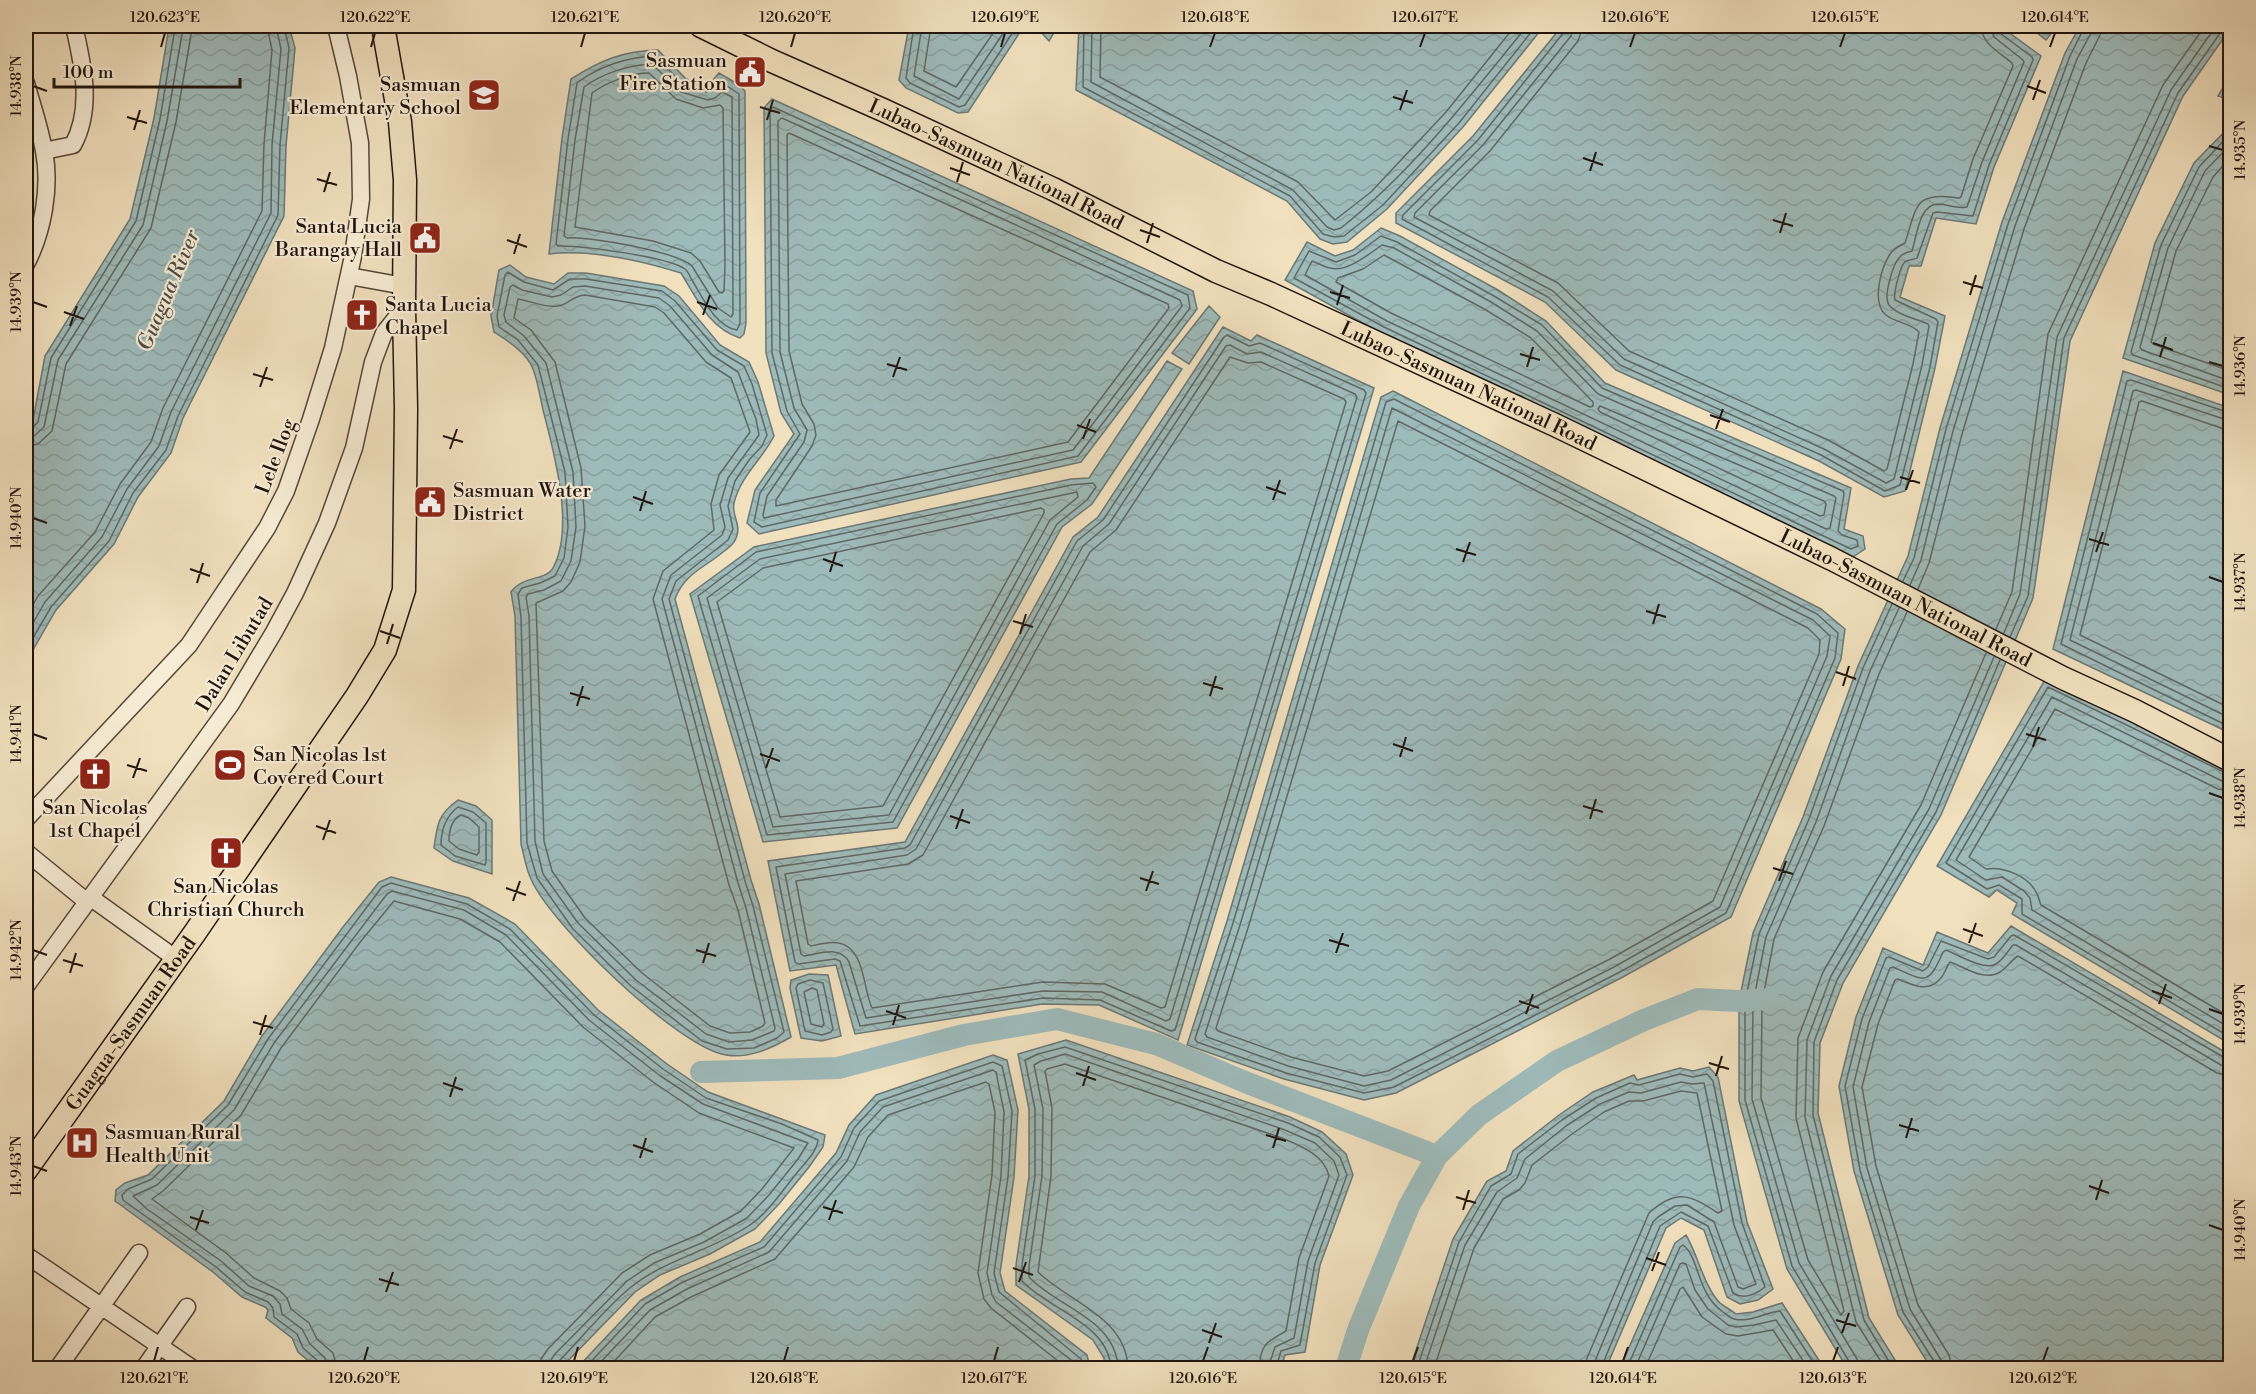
<svg xmlns="http://www.w3.org/2000/svg" width="2256" height="1394" viewBox="0 0 2256 1394" font-family="'Libre Bodoni',serif">
  <style>
    .water { fill: url(#water-waves); stroke: #6c7876; stroke-width: 1.5 }
    .lines { fill: none; stroke-linecap: round; stroke-linejoin: round }
    .shore { stroke: #5f6865; stroke-width: 1.5 }
    .river { stroke: #9ebbbb; stroke-width: 22 }
    .minor-casing { stroke: #54473b; stroke-width: 19 }
    .major-casing { stroke: #20140f; stroke-width: 25 }
    .minor { stroke: #f7ecd5; stroke-width: 16 }
    .major { stroke: #f2e1bf; stroke-width: 22 }
    .ticks { fill: none; stroke: #20140f; stroke-width: 2 }
    .labels { text-anchor: middle; stroke-width: 4.5; stroke-linejoin: round; paint-order: stroke }
    .poi-label { font-size: 20px; fill: #20140f; stroke: #f7ecd5; text-anchor: start }
    .street-label { font-size: 20px; fill: #20140f; stroke: #f7ecd5 }
    .water-label { font-size: 21px; font-style: italic; fill: #4c4e4b; stroke: #f7ecd5 }
    .neatline { fill: none; stroke: #20140f; stroke-width: 2 }
    .ticks-label { font-size: 15px; text-anchor: middle; fill: #20140f }
  </style>
  <defs>
    <pattern id="water-waves" width="16" height="10" patternUnits="userSpaceOnUse" patternTransform="scale(1.5)"><rect width="16" height="10" fill="#9ebbbb"/><path d="M0 5q4-4 8 0t8 0" fill="none" stroke="#88a0a0"/></pattern>
  </defs>
  <rect width="100%" height="100%" fill="#f2e1bf"/>
  <filter id="stains"><feTurbulence type="fractalNoise" baseFrequency=".00333" numOctaves="4"/><feColorMatrix values="0 0 0 0 .2 0 0 0 0 .09 0 0 0 0 .02 0 0 0 .5 -.17"/></filter>
  <radialGradient id="worn" r=".72"><stop offset=".6" stop-color="#630" stop-opacity="0"/><stop offset="1" stop-color="#630" stop-opacity=".3"/></radialGradient>
  <!-- water -->
  <path class="water" d="M167,26H289L295,48L286,146L284,216L183,418L171,453L138,497L114,544L56,610L26,662V426L33,420L45,356L130,219L154,118L168,33Z
    M909,26H1058L1049,41L1040,31L1022,29L968,112L958,113L906,88L899,80Z
    M1079,26H1544L1463,127L1387,209L1347,242L1333,244L1320,239L1287,201L1076,90Z
    M1562,26H2000L2041,56L1994,167L1976,224L1936,218L1921,266H1909L1900,297L1945,316L1935,368L1905,491L1884,497L1819,461L1616,370L1545,302L1396,223V213L1473,136Z
    M2028,26H2057L2046,40Z
    M2080,26H2230V29L2183,96L2070,341L2033,598L1941,815L1843,983L1820,1043L1818,1113L1869,1318L1900,1368H1847L1787,1269L1739,1101V1001L1753,933L1803,817L1858,666L1908,556L1940,428L2002,222L2065,53Z
    M658,50L686,79L708,86L719,73L738,84L745,91L746,323L744,334L740,338C709,328 697,299 681,273C639,260 592,249 549,254L562,138L571,79C601,60 623,51 658,50Z
    M2230,76V97L2225,98L2218,96Z
    M772,99L1193,291L1197,309L1081,462L759,534L747,523L755,490L794,434L781,413L766,353L764,108Z
    M2230,126V395L2123,358L2155,243L2194,163Z
    M1381,228L1400,236L1498,290L1546,321L1605,383L1851,488L1844,529L1863,536L1865,549L1853,557L1381,333L1285,280L1307,242L1335,256L1353,250Z
    M510,265L526,277L554,284L568,273H586L664,286L679,296L720,345L749,362L758,382L774,436C762,460 741,475 734,503C731,517 744,526 734,542C731,546 727,549 723,552C704,568 684,574 675,599L751,880L759,904L791,1037C772,1048 749,1059 726,1055C679,1048 550,924 531,879C526,869 524,855 521,844L515,616L511,592C523,575 546,581 553,568C575,528 554,452 543,410C540,397 538,382 533,369C527,353 508,341 494,332L491,316L499,270Z
    M1209,306L1220,317L1189,364L1172,353Z
    M1223,327L1251,341L1257,335L1374,388L1178,1040L1099,1005L1042,1004L855,1034L836,965L790,971L768,861L905,842L1073,537L1098,517Z
    M1167,361L1182,369L1092,504L1062,527L897,828L763,842L690,594L754,547L1071,479L1089,478Z
    M2123,371L2230,408V733L2053,649Z
    M1393,391L1821,609L1845,629L1841,659L1731,917L1621,978L1396,1093L1364,1100L1284,1079L1187,1045L1227,921L1381,397Z
    M2046,678L2230,770V1044L2012,914L2017,903L1997,890L1989,897L1937,866Z
    M458,800L476,806L492,820V874L453,861L434,848C437,825 438,814 458,800Z
    M391,877L469,898L515,924L598,1010L667,1064L708,1092L825,1135L823,1147L809,1167L779,1204L755,1229L710,1254L660,1275L635,1292L561,1368H317L298,1352L292,1338L266,1318L268,1310L265,1307L242,1297L213,1272L115,1201L116,1190L125,1183L148,1175L224,1101L262,1036L343,927L379,882Z
    M2011,926L2230,1055V1368H1931L1898,1315L1854,1171L1839,1086L1856,1017L1883,948L1923,965L1937,932L1988,953Z
    M809,974L828,975L841,1036L822,1041L801,1038L790,988L791,980Z
    M1066,1040L1290,1117L1322,1132L1346,1154L1353,1175L1320,1265L1305,1352L1285,1355L1281,1368H1105L1104,1358L1093,1340L1016,1285V1265L1029,1176V1109L1018,1054Z
    M993,1055L1007,1060L1018,1110L1014,1177L1000,1273L1005,1291L1087,1355L1090,1368H577L641,1300L680,1277L760,1242L836,1153L849,1125L876,1095Z
    M1709,1067L1718,1077L1747,1222L1773,1289L1758,1300L1740,1304L1727,1297L1704,1230L1681,1218L1666,1228L1606,1368H1410L1453,1239L1487,1181L1506,1171L1513,1151L1559,1115L1593,1092L1634,1075L1637,1080L1680,1068L1693,1071Z
    M1686,1235C1698,1255 1704,1287 1720,1303C1725,1307 1731,1310 1736,1314L1753,1312L1782,1303L1824,1368H1620L1675,1243Z"/>
  <g class="lines">
    <!-- shore -->
    <path class="shore" d="M914,26L906,78L910,83L959,107L965,105L1017,26
      M922,26L914,76L959,99L1008,26
      M931,26L924,71L956,87L998,26
      M1084,26L1083,87L1290,196L1323,234L1334,237L1344,236L1383,205L1459,123L1536,26
      M1092,26L1091,82L1293,190L1327,227L1334,230L1341,228C1413,171 1469,97 1527,26
      M1101,26L1100,77L1298,182L1335,220L1371,192L1446,112L1515,26
      M1566,26L1564,32L1478,140L1403,215L1402,219L1548,297L1620,365L1821,455L1885,491L1900,485L1930,367L1938,322L1936,319L1895,300C1893,294 1900,268 1904,263C1907,259 1914,260 1917,258L1933,213L1937,212L1973,216L1989,165L2033,60L2032,57L2000,33L1998,26
      M1574,26L1571,36L1483,145L1415,213L1414,217L1553,291L1624,359L1824,449L1886,483L1894,479L1922,365L1929,326L1928,324C1917,319 1897,315 1889,305C1883,297 1893,263 1900,257C1903,253 1908,252 1912,251C1917,236 1919,203 1939,204C1949,205 1958,209 1967,207L1982,162L2024,62L2023,60L1994,37L1990,26
      M1583,26L1578,41L1490,151L1430,211L1429,215L1558,283L1629,351L1828,440L1884,471L1887,469L1913,364L1919,332C1911,323 1896,323 1886,315C1871,303 1881,268 1890,254C1894,248 1900,246 1905,243C1917,206 1914,191 1959,198L1961,197L1973,159L2013,66L2012,63C1999,52 1982,44 1981,26
      M655,56L683,84L707,92L721,82L739,94L740,323L737,330C715,326 703,298 692,280C690,277 688,271 685,269C669,257 579,245 558,246L556,244L568,139L577,83C599,66 628,57 655,56Z
      M652,64L681,92L708,100L715,98L722,92L732,97L733,314L731,317L718,308L692,266C678,252 588,236 567,238L564,236L575,140L584,87C603,73 629,65 652,64Z
      M649,73L676,99L703,108L720,105L723,108L725,265L724,291L722,293L719,292L700,261L691,253L653,241L575,227L592,93C607,82 631,73 649,73Z
      M773,107L1188,295L1190,308L1078,456L762,527L754,522L760,493L800,434L787,411L772,353L770,111Z
      M782,118L1180,300L1182,306L1073,450L764,518L763,515L767,496L804,442L807,430L794,408L780,352L778,121Z
      M789,133L1168,304L1169,308L1068,442L776,506V500L812,446L816,435L814,424L802,404L789,351L787,135Z
      M2230,134L2199,167L2161,245L2131,352L2133,355L2230,389
      M2230,145L2205,171L2168,248L2140,347L2142,350L2230,381
      M2230,158L2213,177L2176,251L2151,342L2153,344L2230,371
      M1381,236L1397,242L1494,296L1542,325L1602,388L1843,491L1844,494L1838,531L1842,535L1857,540L1858,546L1851,549L1384,327L1294,278L1309,251L1336,262L1355,255Z
      M1382,245L1394,248L1491,302L1537,331L1598,394L1834,496L1836,498L1830,528L1826,529L1387,321L1305,275L1312,261C1318,263 1324,267 1330,268C1347,273 1370,253 1382,245Z
      M1384,255L1486,310L1531,338L1593,402V406L1590,407L1391,313L1336,282L1338,278L1363,269Z
      M508,272L524,282L553,290L570,279H586L662,291L675,301L717,350L744,366L752,384L767,435L762,446L749,460L735,481L728,506L733,529L728,540L676,581L669,599L745,881L753,906L784,1032L777,1038L754,1048L727,1049L702,1041L631,986L573,929L537,878L527,843L521,617L518,594L522,588L540,583L555,576L564,558L568,527L565,472L538,365L518,340L499,327L497,316L505,275Z
      M513,285L522,290L552,297L561,295L573,287L585,286L659,298L670,306L712,355L738,372L756,419L759,435L728,478L720,505L725,527L722,535L671,575L662,599L738,883L746,908L775,1028L774,1031L752,1040L729,1042L706,1034L636,980L578,923L543,874L535,841L529,616L526,597L528,594L544,590L561,581L571,561L576,527L573,472L546,363L524,336L506,322L504,315L510,287Z
      M585,295L655,307L664,313L706,362L731,378L750,432L719,475L711,504L714,530L663,571L653,599L729,885L738,910L765,1023L763,1026L750,1032L730,1033L710,1026L642,973L585,918L552,871L544,841L536,603L563,591L571,582L580,562L585,526L581,468L555,362L531,330L514,318L518,299C531,301 545,308 558,306C569,304 572,296 585,295Z
      M1227,335L1249,346L1260,343L1364,390L1366,393L1175,1030L1171,1031L1100,1000L1043,998L860,1026L840,961L835,959L798,964L795,962L776,867L905,848L910,845L1077,541L1103,520L1224,337Z
      M1230,345L1247,354L1261,352L1355,394L1357,397L1170,1019L1166,1021L1102,992L1043,991L866,1018L849,962C840,945 819,954 804,956L801,954L785,874L907,855L916,849L1083,546L1109,524L1226,346Z
      M1230,357L1248,363L1261,362L1344,399L1346,402L1165,1007L1161,1008L1105,984L1043,982L872,1008C863,989 865,948 839,943C830,941 820,944 811,946L808,944L796,881L908,864L923,855L1090,552L1116,530Z
      M1394,399L1817,614L1838,633L1835,658L1726,913L1618,973L1394,1087L1364,1093L1286,1073L1197,1042L1195,1039L1233,923L1386,402Z
      M1600,406L1824,501L1826,504L1824,515L1820,516L1600,412L1598,409Z
      M1392,408L1813,620L1830,636L1827,656L1720,907L1614,967L1391,1080L1364,1086L1288,1066L1207,1037L1205,1034L1240,925Z
      M2230,413L2131,380L2127,381L2061,644L2230,727
      M1398,421L1808,628L1820,640L1819,654L1713,901L1610,959L1388,1071L1364,1076L1291,1057L1218,1031L1216,1028L1248,928Z
      M2230,421L2136,390L2133,391L2070,640L2230,718
      M26,430L31,429L38,422L51,358L136,221L160,119L174,34L173,26
      M2230,430L2221,428L2142,401L2139,402L2080,635L2230,708
      M26,438L34,436L44,427L58,360L143,225L167,121L182,34L180,26
      M26,447L38,444L52,431L66,364L151,228L176,122L191,35L190,26
      M1093,483L1096,487L1087,500L1057,524L893,822L767,835L698,596L756,552L1071,485Z
      M1077,492L1078,497L1050,520L889,815L773,827L707,598L760,559Z
      M1041,508L1044,510V513L883,806L780,817L717,602L763,568Z
      M1903,581L1914,558L1946,429L2008,224L2070,56L2085,26
      M1910,585L1921,560L1953,431L2015,226L2077,59L2091,33L2092,26
      M1918,589L1929,563L1962,434L2024,229L2086,63L2100,35L2101,26
      M1907,612L1879,674L1824,826L1774,939L1762,1003L1761,1098L1808,1260L1841,1315L1844,1311L1796,1118L1798,1038L1823,972L1921,805L1986,653
      M26,617L38,596L95,532L120,484L151,442L163,408L262,211L264,144L272,50L267,26
      M1996,629L2012,592L2048,334L2163,85L2205,26
      M2004,633L2020,594L2057,337L2171,90L2216,26
      M26,635L45,602L102,537L127,489L159,446L171,412L271,213L272,145L281,49L276,26
      M2010,637L2028,596L2064,338L2178,93L2223,29L2230,26
      M26,650L51,607L109,541L133,493L166,450L178,416L278,215L280,145L289,48L284,26
      M2230,775L2048,687L1946,863L1987,889L1999,885L2022,899V914L2230,1037
      M2230,782L2222,781L2052,697L1956,860L1986,880L2002,877L2024,891L2030,898L2032,910L2230,1028
      M2230,791L2218,789L2055,709L1969,857L1986,869C2003,866 2028,876 2036,892C2039,896 2039,901 2041,905L2230,1017
      M458,807L473,812L486,823V862L485,865L455,856L441,845C441,830 445,817 458,807Z
      M461,815L469,818L479,827V852L477,855L459,849L449,841C449,831 451,820 461,815Z
      M810,980L823,983L833,1029L831,1032L822,1035L805,1031L796,988L798,984Z
      M812,988L817,990L824,1024L822,1027L811,1024L804,992Z
      M320,1368L319,1362L303,1348L297,1334L274,1317L273,1308L268,1302L245,1292L216,1267L123,1200L122,1195L128,1189L152,1179L228,1105L268,1039L382,887L391,883L467,904L510,929L594,1015L663,1069L706,1098L782,1124L818,1140C817,1152 803,1165 796,1174C782,1191 768,1213 750,1225C713,1250 666,1259 631,1287C605,1308 584,1336 560,1360L557,1368
      M328,1368L325,1358L310,1344L302,1329L282,1314L280,1304L273,1296L249,1286L221,1261L147,1209L133,1196L157,1185L234,1110L274,1043L387,894L392,891L464,910L506,935L589,1020L659,1075L703,1104L808,1143L798,1159L769,1195L747,1218L704,1242L654,1263L627,1281L554,1355L550,1362L549,1368
      M337,1368L333,1353L317,1339L309,1323L291,1309L287,1298L280,1291L254,1278L226,1253L152,1199L163,1191L241,1115L281,1048L361,941L394,901L460,919L500,942L583,1027L653,1082L699,1113L794,1148L762,1189L741,1211L700,1234L650,1255L622,1273L548,1349L541,1359L540,1368
      M585,1368L645,1304L683,1282L764,1247L841,1157L854,1128L879,1101L993,1062L1002,1066L1012,1111L1008,1177L994,1273L999,1292L1081,1359L1084,1368
      M595,1368L650,1310L687,1289L769,1252L847,1161L860,1132L883,1107L993,1070L996,1072L1004,1112L1001,1176L987,1273L992,1295L996,1302L1075,1363L1076,1368
      M608,1368L655,1317L691,1297L775,1259L854,1167L868,1137L888,1115L986,1082L989,1084L995,1112L992,1175L978,1273L984,1299L991,1308L1067,1368
      M1111,1368C1108,1323 1049,1310 1022,1281V1265L1035,1176V1109L1025,1060L1038,1054L1065,1047L1288,1123L1319,1137L1340,1157L1347,1175L1315,1263L1300,1345L1281,1351L1276,1368
      M1118,1368C1116,1319 1058,1308 1029,1277V1266L1042,1176L1043,1109L1034,1065L1041,1061L1065,1054L1285,1130L1315,1143L1334,1161L1339,1175L1308,1261L1294,1338L1275,1347L1268,1368
      M1128,1368C1126,1317 1070,1303 1038,1272L1051,1176L1052,1108L1045,1071L1047,1069L1065,1064L1282,1138C1300,1146 1324,1154 1329,1176L1299,1258L1286,1331C1267,1342 1261,1343 1259,1368
      M1417,1368L1459,1242L1491,1186L1511,1174L1518,1154L1562,1120L1596,1098L1630,1083L1639,1085L1680,1074L1693,1077L1707,1074L1713,1081L1742,1223L1765,1287C1755,1295 1744,1300 1733,1293L1708,1226L1681,1212L1660,1226L1601,1368
      M1424,1368L1465,1245L1497,1192L1517,1178L1525,1159L1566,1126L1600,1104L1629,1092L1641,1093L1681,1082L1692,1084L1704,1083L1734,1225L1756,1284L1743,1289L1738,1287L1714,1222L1687,1205L1675,1206L1658,1217L1653,1222L1595,1361L1594,1368
      M1434,1368L1474,1248L1503,1199L1519,1190L1525,1183L1532,1165L1572,1134L1604,1112L1629,1101H1643L1681,1091L1697,1093L1722,1211L1718,1213C1690,1195 1677,1188 1649,1213L1587,1358L1585,1368
      M1627,1368L1680,1247L1683,1245C1700,1258 1696,1293 1723,1312C1726,1314 1730,1318 1734,1319C1749,1323 1766,1312 1780,1311L1817,1368
      M1635,1368L1680,1264L1683,1263L1686,1264L1695,1290L1708,1309L1728,1325L1736,1327L1754,1325L1776,1320L1808,1368
      M1645,1368L1680,1289L1683,1287L1702,1317L1726,1334L1738,1336L1773,1330L1798,1368
      M1851,1368L1850,1363L1792,1266L1745,1100V1002L1759,934L1809,819L1863,668L1892,604
      M1859,1368L1857,1359L1799,1263L1752,1099L1753,1003L1766,937L1816,822L1870,671L1899,608
      M1885,1368L1856,1322L1805,1117L1807,1040L1831,976L1929,809L1994,657
      M1893,1368L1864,1320L1813,1115L1814,1042L1837,980L1936,812L2000,660
      M1936,1368L1935,1363L1903,1312L1860,1170L1845,1086L1862,1019L1886,958L1889,957L1923,971L1928,967L1941,941L1988,959L1994,957L2011,936L2014,935L2225,1058L2230,1059
      M1943,1368L1941,1360L1910,1309L1867,1168L1853,1087L1869,1022L1890,968L1893,967C1925,981 1928,987 1943,952L1946,950C1958,955 1985,971 1996,964C2003,960 2008,951 2013,945H2016L2221,1065L2230,1067
      M1952,1368L1949,1355L1918,1305L1876,1166L1862,1087L1878,1024L1895,980L1898,979C1912,985 1928,993 1940,979C1945,974 1946,967 1950,962C1965,967 1984,982 2000,972C2007,968 2011,960 2018,956L2217,1073L2230,1076"/>
    <!-- river -->
    <path class="river" d="M701,1072L838,1068L964,1035L1057,1019L1156,1044L1245,1082L1437,1156
      M1346,1368L1358,1330L1409,1206L1437,1156L1479,1115L1557,1061L1644,1020L1698,999L1739,1001L1769,999"/>
    <!-- minor casing -->
    <g class="minor-casing">
      <path id="minor" d="M26,83C32,105 40,128 44,151C51,187 43,232 26,264
        M44,151L73,145C93,108 83,65 74,26
        M349,276L404,286
        M26,819L189,645L267,528L286,491L311,419L333,348L353,256L361,199L360,143L348,76L336,26
        M26,852L86,901
        M90,897L175,958
        M26,986L231,704L274,632L295,593L327,523L354,448L373,362L384,333L404,308
        M26,1255L192,1368
        M58,1368L139,1253
        M144,1368L187,1307"/>
    </g>
    <!-- major casing -->
    <g class="major-casing">
      <g id="major">
        <path id="s1" d="M701,26L772,61L883,110L1053,189L1216,271L1271,294L1555,425L1832,559L2063,678L2135,711L2230,760"/>
        <path id="s2" d="M26,1170L194,934L357,696L385,650L404,590L406,409L404,308L405,180L400,122L383,26"/>
      </g>
    </g>
    <!-- minor -->
    <use href="#minor" class="minor"/>
    <!-- major -->
    <use href="#major" class="major"/>
  </g>
  <!-- ticks -->
  <path class="ticks" d="M161,47L165,33M371,47L375,33M581,47L585,33M791,47L795,33M1001,47L1005,33M1210,47L1215,33M1420,47L1425,33M1630,47L1635,33M1840,47L1845,33M2050,47L2055,33M33,86L47,91M2027,86L2046,93M1393,97L1413,103M2033,100L2040,80M760,107L780,113M1400,110L1407,90M127,117L147,123M767,120L773,100M134,130L140,110M2209,146L2223,150M1583,158L1603,165M950,168L970,175M1590,171L1596,152M317,179L337,185M957,182L963,162M324,192L330,172M1773,220L1793,226M1140,230L1160,237M1780,233L1786,213M507,240L527,247M1147,243L1153,223M514,254L520,234M1963,282L1983,288M1330,292L1350,298M1970,295L1976,275M33,302L47,307M697,302L717,309M1337,305L1343,285M64,312L84,319M703,315L710,295M70,326L77,306M2153,343L2173,350M1520,354L1540,360M2160,357L2166,337M2209,362L2223,366M887,364L907,370M1527,367L1533,347M253,374L273,380M893,377L900,357M260,387L267,367M1710,415L1730,422M1077,425L1096,432M1716,429L1723,409M443,436L463,442M1083,439L1090,419M450,449L457,429M1900,477L1920,483M1266,487L1286,494M1906,490L1913,470M633,497L653,504M1273,500L1280,480M640,511L646,491M33,518L47,523M2089,539L2109,545M1456,549L1476,555M2096,552L2103,532M823,559L843,566M1463,562L1470,542M190,569L210,576M830,572L836,552M2209,577L2223,582M197,583L203,563M1646,611L1666,617M1013,621L1033,627M1653,624L1659,604M380,631L400,638M1020,634L1026,614M387,644L393,624M1836,672L1856,679M1203,683L1223,689M1843,686L1849,666M570,693L590,699M1210,696L1216,676M577,706L583,686M33,734L47,739M2026,734L2046,740M1393,744L1413,751M2033,747L2039,727M760,754L780,761M1400,757L1406,737M127,765L147,771M766,768L773,748M133,778L140,758M2209,793L2223,798M1583,806L1603,812M950,816L970,823M1590,819L1596,799M316,826L336,833M956,829L963,809M323,840L330,820M1773,868L1793,874M1140,878L1159,884M1779,881L1786,861M506,888L526,895M1146,891L1153,871M513,901L520,881M1963,929L1983,936M1329,940L1349,946M1969,943L1976,923M33,950L47,955M696,950L716,956M1336,953L1343,933M63,960L83,966M703,963L709,943M70,973L76,953M2152,991L2172,998M1519,1001L1539,1008M2159,1004L2166,984M2209,1009L2223,1014M886,1011L906,1018M1526,1014L1533,994M253,1022L273,1028M893,1025L899,1005M260,1035L266,1015M1709,1063L1729,1069M1076,1073L1096,1080M1716,1076L1722,1056M443,1083L463,1090M1083,1086L1089,1066M450,1097L456,1077M1899,1125L1919,1131M1266,1135L1286,1141M1906,1138L1912,1118M633,1145L653,1152M1273,1148L1279,1128M640,1158L646,1138M33,1166L47,1171M2089,1186L2109,1193M1456,1197L1476,1203M2096,1200L2102,1180M823,1207L843,1213M1463,1210L1469,1190M190,1217L209,1223M829,1220L836,1200M2209,1225L2223,1230M196,1230L203,1210M1646,1258L1666,1265M1013,1268L1033,1275M1652,1271L1659,1252M379,1279L399,1285M1019,1282L1026,1262M386,1292L393,1272M1836,1320L1856,1326M1202,1330L1222,1337M1842,1333L1849,1313M1209,1343L1216,1323M154,1361L158,1347M364,1361L368,1347M574,1361L578,1347M784,1361L788,1347M994,1361L998,1347M1203,1361L1208,1347M1413,1361L1418,1347M1623,1361L1628,1347M1833,1361L1838,1347M2043,1361L2048,1347"/>
  <!-- icons -->
  <defs>
    <g id="civic-square" transform="scale(1.725)"><rect x="-9" y="-9" width="18" height="18" rx="4" fill="#8f2418" stroke="#f7ecd5"/><path d="M-.6-6.5H3V-4.5H.6V-3L4-1V1h2V6H-6V1h2V-1L-.6-3ZM-1.2 2.5V6h2.4V2.5Z" fill="#fff"/></g>
    <g id="school-square" transform="scale(1.725)"><rect x="-9" y="-9" width="18" height="18" rx="4" fill="#8f2418" stroke="#f7ecd5"/><path d="M0-5L7-2L0 1L-7-2ZM-4 1L0 2.5L4 1V4Q0 6-4 4Z" fill="#fff"/></g>
    <g id="church-square" transform="scale(1.725)"><rect x="-9" y="-9" width="18" height="18" rx="4" fill="#8f2418" stroke="#f7ecd5"/><path d="M-1.2-6h2.4v3.5h3.3v2.4h-3.3V6h-2.4V-.1h-3.3v-2.4h3.3Z" fill="#fff"/></g>
    <g id="stadium-square" transform="scale(1.725)"><rect x="-9" y="-9" width="18" height="18" rx="4" fill="#8f2418" stroke="#f7ecd5"/><path d="M0-5a6.5 5 0 1 0 0 10a6.5 5 0 1 0 0-10ZM-3.5-1.8h7v3.6h-7Z" fill="#fff"/></g>
    <g id="hospital-square" transform="scale(1.725)"><rect x="-9" y="-9" width="18" height="18" rx="4" fill="#8f2418" stroke="#f7ecd5"/><path d="M-5-5h3v3.5h4V-5h3V5h-3V1.5h-4V5h-3Z" fill="#fff"/></g>
  </defs>
  <g fill-rule="evenodd">
    <use href="#civic-square" x="750" y="72"/>
    <use href="#school-square" x="484" y="95"/>
    <use href="#civic-square" x="425" y="238"/>
    <use href="#church-square" x="362" y="315"/>
    <use href="#civic-square" x="430" y="502"/>
    <use href="#stadium-square" x="230" y="765"/>
    <use href="#church-square" x="95" y="774"/>
    <use href="#church-square" x="226" y="853"/>
    <use href="#hospital-square" x="82" y="1143"/>
  </g>
  <g class="labels">
    <!-- poi labels -->
    <g class="poi-label">
      <text x="727" y="67" text-anchor="end">Sasmuan<tspan x="727" dy="23">Fire Station</tspan></text>
      <text x="461" y="91" text-anchor="end">Sasmuan<tspan x="461" dy="23">Elementary School</tspan></text>
      <text x="402" y="233" text-anchor="end">Santa Lucia<tspan x="402" dy="23">Barangay Hall</tspan></text>
      <text x="385" y="311">Santa Lucia<tspan x="385" dy="23">Chapel</tspan></text>
      <text x="453" y="497">Sasmuan Water<tspan x="453" dy="23">District</tspan></text>
      <text x="253" y="761">San Nicolas 1st<tspan x="253" dy="23">Covered Court</tspan></text>
      <text x="95" y="814" text-anchor="middle">San Nicolas<tspan x="95" dy="23">1st Chapel</tspan></text>
      <text x="226" y="893" text-anchor="middle">San Nicolas<tspan x="226" dy="23">Christian Church</tspan></text>
      <text x="105" y="1139">Sasmuan Rural<tspan x="105" dy="23">Health Unit</tspan></text>
    </g>
    <!-- street labels -->
    <g class="street-label">
      <text dy="7" stroke="none"><textPath href="#s1" startOffset="326">Lubao-Sasmuan National Road</textPath></text>
      <text dy="7" stroke="none"><textPath href="#s1" startOffset="848">Lubao-Sasmuan National Road</textPath></text>
      <text transform="translate(275 456) rotate(-69)" y="7">Lele Ilog</text>
      <text dy="7" stroke="none"><textPath href="#s1" startOffset="1334">Lubao-Sasmuan National Road</textPath></text>
      <text transform="translate(234 654) rotate(-59)" y="7">Dalan Libutad</text>
      <text dy="7" stroke="none"><textPath href="#s2" startOffset="180">Guagua-Sasmuan Road</textPath></text>
    </g>
    <!-- water labels -->
    <g class="water-label">
      <text transform="translate(168 290) rotate(-67)" y="7">Guagua River</text>
    </g>
  </g>
  <!-- margin -->
  <rect width="2256" height="1394" fill="none" stroke="#f2e1bf" stroke-width="66"/>
  <!-- scale -->
  <path d="M54 78v9h186v-9" fill="none" stroke="#20140f" stroke-width="3"/>
  <text x="63" y="78" font-size="18" fill="#20140f" stroke="#f7ecd5" stroke-width="4.5" paint-order="stroke">100 m</text>
  <rect x="33" y="33" width="2190" height="1328" class="neatline"/>
  <g class="ticks-label">
    <text x="165" y="22">120.623°E</text>
    <text x="375" y="22">120.622°E</text>
    <text x="585" y="22">120.621°E</text>
    <text x="795" y="22">120.620°E</text>
    <text x="1005" y="22">120.619°E</text>
    <text x="1215" y="22">120.618°E</text>
    <text x="1425" y="22">120.617°E</text>
    <text x="1635" y="22">120.616°E</text>
    <text x="1845" y="22">120.615°E</text>
    <text x="2055" y="22">120.614°E</text>
    <text transform="translate(16 86) rotate(-90)" y="5">14.938°N</text>
    <text transform="translate(2240 150) rotate(-90)" y="5">14.935°N</text>
    <text transform="translate(16 302) rotate(-90)" y="5">14.939°N</text>
    <text transform="translate(2240 366) rotate(-90)" y="5">14.936°N</text>
    <text transform="translate(16 518) rotate(-90)" y="5">14.940°N</text>
    <text transform="translate(2240 582) rotate(-90)" y="5">14.937°N</text>
    <text transform="translate(16 734) rotate(-90)" y="5">14.941°N</text>
    <text transform="translate(2240 798) rotate(-90)" y="5">14.938°N</text>
    <text transform="translate(16 950) rotate(-90)" y="5">14.942°N</text>
    <text transform="translate(2240 1014) rotate(-90)" y="5">14.939°N</text>
    <text transform="translate(16 1166) rotate(-90)" y="5">14.943°N</text>
    <text transform="translate(2240 1230) rotate(-90)" y="5">14.940°N</text>
    <text x="154" y="1383">120.621°E</text>
    <text x="364" y="1383">120.620°E</text>
    <text x="574" y="1383">120.619°E</text>
    <text x="784" y="1383">120.618°E</text>
    <text x="994" y="1383">120.617°E</text>
    <text x="1203" y="1383">120.616°E</text>
    <text x="1413" y="1383">120.615°E</text>
    <text x="1623" y="1383">120.614°E</text>
    <text x="1833" y="1383">120.613°E</text>
    <text x="2043" y="1383">120.612°E</text>
  </g>
  <rect width="100%" height="100%" filter="url(#stains)"/>
  <rect width="100%" height="100%" fill="url(#worn)"/>
</svg>
